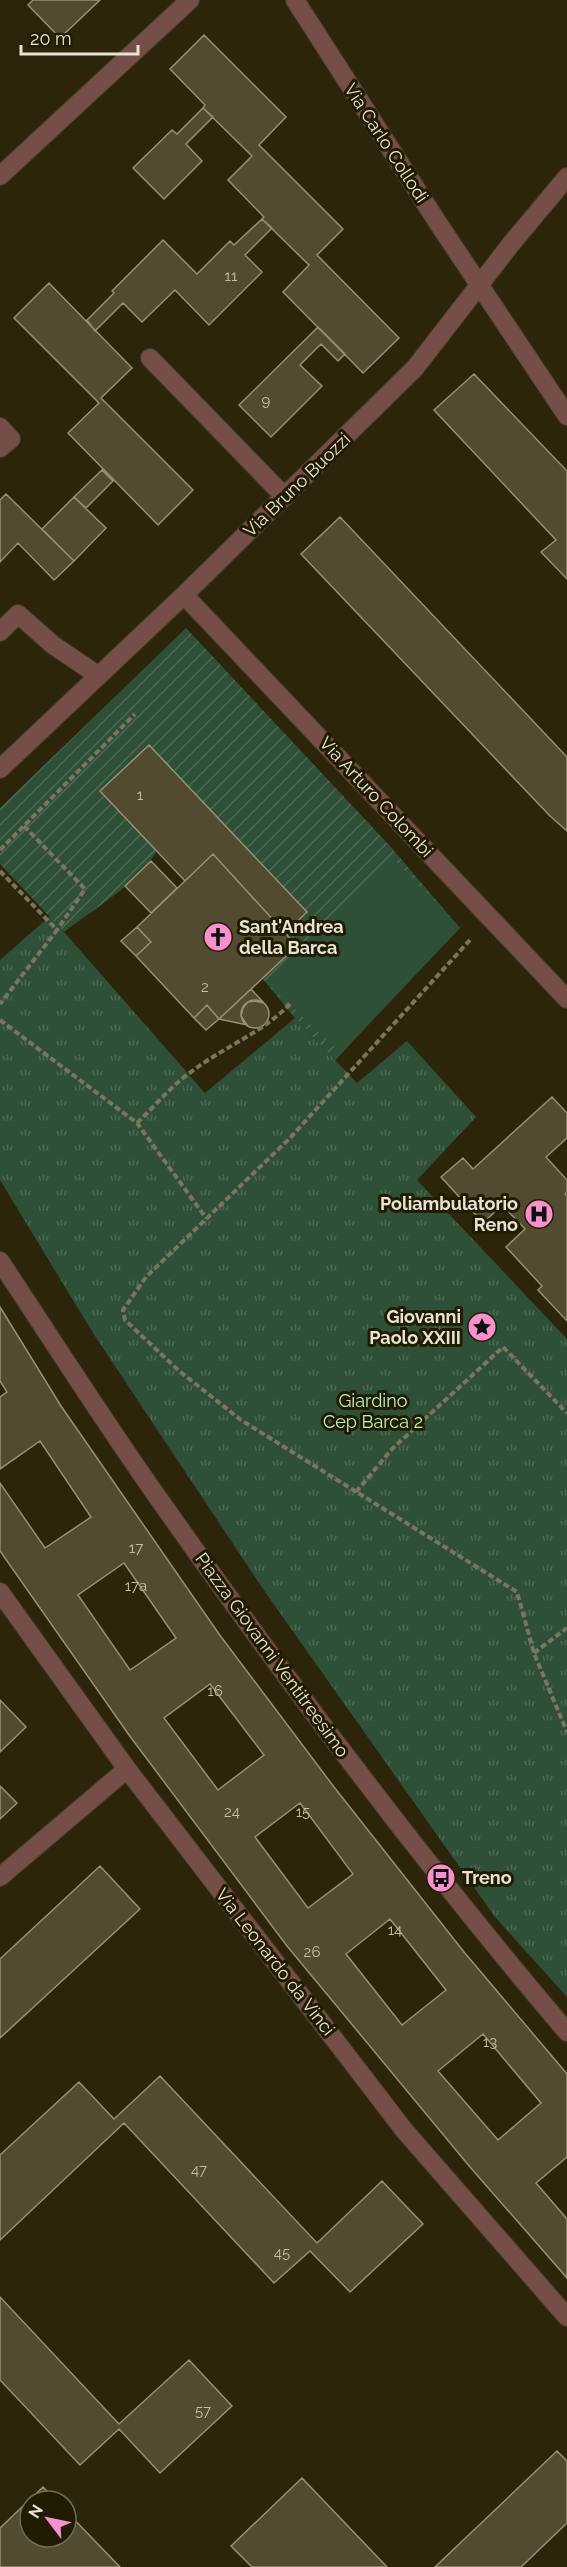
<svg xmlns="http://www.w3.org/2000/svg" width="567" height="2567" viewBox="0 0 567 2567" font-family="Raleway,sans-serif">
  <style>
    .park { fill: url(#park-tufts) }
    .garden { fill: url(#garden-furrows) }
    .pitch { fill: #2e5037 }
    .building { fill: #534b31; stroke: #989074; stroke-width: 1.5; fill-rule: evenodd }
    .lines { fill: none; stroke-linecap: round; stroke-linejoin: round }
    .minor-casing { stroke: #463f27; stroke-width: 20 }
    .path { stroke: #7b7560; stroke-width: 4; stroke-dasharray: 6 3; stroke-linecap: butt }
    .minor { stroke: #764e48; stroke-width: 18 }
    .labels { text-anchor: middle; stroke-width: 6; stroke-linejoin: round; paint-order: stroke }
    .number-label { font-size: 15px; fill: #c3bdab }
    .street-label { font-size: 18px; fill: #e8e3d4; stroke: #221b03 }
    .poi-label { font-size: 18px; font-weight: bold; fill: #e8e3d4; stroke: #221b03; text-anchor: start }
    .park-label { font-size: 18px; fill: #b3f4c2; stroke: #221b03 }
  </style>
  <defs>
    <pattern id="park-tufts" width="24" height="20" patternUnits="userSpaceOnUse" patternTransform="scale(1.5)"><rect width="24" height="20" fill="#2e5037"/><path d="M3 7l-1-3M5 7V3M7 7l1-3M15 17l-1-3M17 17v-4M19 17l1-3" fill="none" stroke="#4c6953"/></pattern>
    <pattern id="garden-furrows" width="10" height="10" patternUnits="userSpaceOnUse" patternTransform="scale(1.5)"><rect width="10" height="10" fill="#2e5037"/><path d="M-1 1l2-2M0 10L10 0M9 11l2-2" fill="none" stroke="#4c6953"/></pattern>
  </defs>
  <rect width="100%" height="100%" fill="#2c240b"/>
  <!-- park -->
  <path class="park" d="M50,916L205,1093L295,1018L357,1083L407,1041L476,1117L417,1180L567,1339V1997L495,1917L263,1589L93,1333L0,1180V960Z"/>
  <!-- garden -->
  <path class="garden" d="M186,628L389,845L460,928L335,1060L295,1018L262,978L297,947L285,933L307,912L149,745L100,791L157,851C136,885 95,908 64,932L0,864V808Z"/>
  <!-- pitch -->
  <path class="pitch" d="M393,858L460,928L336,1049L268,983Z"/>
  <!-- building -->
  <path class="building" d="M33,0H100L60,38L28,5Z
    M204,35L286,117L259,145L343,229L317,255L399,338L363,373L283,292L309,265L262,219L264,217L228,180L252,156L203,108L205,105L170,69Z
    M203,108L213,117L186,144L202,161L164,199L133,168L172,130L177,134Z
    M262,219L272,228L245,255L262,272L209,325L175,290L142,322L123,303L95,331L87,320L114,293L112,291L163,240L197,274L230,241L234,245Z
    M49,283L132,368L101,398L193,490L158,525L68,433L99,403L14,318Z
    M318,327L345,354L338,361L321,344L300,365L322,386L271,437L239,405Z
    M474,374L567,471V579L541,552L556,540L434,410Z
    M102,470L113,481L86,508L74,497Z
    M6,494L74,561L54,580L18,543L0,562V500Z
    M74,497L106,528L74,561L42,529Z
    M340,517L567,757V831L550,816L301,554Z
    M149,745L307,912L285,933L213,854L185,881L100,791Z
    M213,854L297,946L219,1019L207,1005L194,1018L136,956L151,942L137,927Z
    M151,861L177,888L151,913L125,886Z
    M137,927L151,942L136,956L121,941Z
    M251,989L264,1003L255,1001L248,1002L243,1008L241,1016L247,1025L219,1019Z
    M241 1014a14 14 0 1 1 28 0a14 14 0 1 1-28 0Z
    M207,1005L219,1019L206,1030L194,1018Z
    M552,1097L567,1113V1138L546,1157L567,1180V1192L565,1194L567,1196V1321L538,1290L542,1286L506,1247L525,1229L502,1205L483,1223L441,1177L463,1158L473,1169Z
    M0,1307L61,1406L219,1634L334,1787L464,1952L567,2074V2157L536,2183L567,2219V2278L470,2167L287,1946L129,1735L0,1551V1483L45,1548L91,1517L40,1441L0,1469V1397L7,1392L0,1381ZM124,1563L176,1638L130,1670L78,1595ZM210,1684L264,1755L218,1790L164,1718ZM300,1803L353,1874L308,1908L255,1837ZM390,1919L446,1990L402,2025L346,1954ZM483,2034L541,2103L498,2140L438,2071Z
    M0,1700L26,1727L0,1752Z
    M0,1786L17,1803L0,1819Z
    M100,1866L140,1909L0,2038V1959Z
    M160,2076L317,2243L382,2181L423,2224L350,2292L310,2251L274,2283L124,2123L0,2240V2155L79,2082L114,2119Z
    M0,2297L119,2424L189,2360L232,2406L160,2473L119,2429L80,2465L0,2380Z
    M557,2451L567,2461V2523L521,2567H435Z
    M302,2478L387,2567H252L231,2546Z
    M43,2487L56,2501H30V2537H66V2511L120,2567H0V2528Z"/>
  <g class="lines">
    <!-- minor casing -->
    <g class="minor-casing">
      <path id="minor" d="M295,0L438,223L567,416
        M0,176L190,0
        M150,358L285,497
        M0,427L11,439L0,448
        M184,595L567,999
        M0,632L18,614L53,645L99,676
        M0,769L184,595L415,368L511,244L567,177
        M0,1261C55,1344 108,1428 166,1509C292,1688 425,1865 567,2032
        M0,1592L127,1769L404,2130L567,2317
        M0,1877L127,1769"/>
    </g>
    <!-- path -->
    <path class="path" d="M24,826L85,889L57,930
      M0,850L135,714
      M0,871L57,930L0,1004
      M470,940L290,1138L146,1277L123,1310L125,1320L178,1370L241,1420L517,1592L534,1653L567,1732
      M0,1020L137,1123L206,1218
      M137,1123C155,1106 171,1086 191,1072C223,1047 261,1034 290,1004
      M356,1492L392,1449L503,1347L567,1413
      M534,1653L567,1628"/>
    <!-- minor -->
    <use href="#minor" class="minor"/>
  </g>
  <!-- icons -->
  <defs>
    <g id="church-disc" transform="scale(1.5)"><circle r="9.5" fill="#f790cd" stroke="#221b03"/><path d="M-1.2-6h2.4v3.5h3.3v2.4h-3.3V6h-2.4V-.1h-3.3v-2.4h3.3Z" fill="#111"/></g>
    <g id="hospital-disc" transform="scale(1.5)"><circle r="9.5" fill="#f790cd" stroke="#221b03"/><path d="M-5-5h3v3.5h4V-5h3V5h-3V1.5h-4V5h-3Z" fill="#111"/></g>
    <g id="sight-disc" transform="scale(1.5)"><circle r="9.5" fill="#f790cd" stroke="#221b03"/><path d="M0-6L1.8-2.2L6-1.7L2.9 1.2L3.7 5.4L0 3.3L-3.7 5.4L-2.9 1.2L-6-1.7L-1.8-2.2Z" fill="#111"/></g>
    <g id="bus-disc" transform="scale(1.5)"><circle r="9.5" fill="#f790cd" stroke="#221b03"/><path d="M-5-6H5V4H4V6H2V4H-2V6H-4V4H-5ZM-3.5-4V0h7V-4ZM-3.5 1.2v1.5H-2V1.2ZM2 1.2v1.5H3.5V1.2Z" fill="#111"/></g>
  </defs>
  <g fill-rule="evenodd">
    <use href="#church-disc" x="218" y="937"/>
    <use href="#hospital-disc" x="539" y="1214"/>
    <use href="#sight-disc" x="482" y="1327"/>
    <use href="#bus-disc" x="441" y="1878"/>
  </g>
  <g class="labels">
    <!-- number labels -->
    <g class="number-label">
      <text x="231" y="281">11</text>
      <text x="266" y="406">9</text>
      <text x="140" y="800">1</text>
      <text x="205" y="992">2</text>
      <text x="136" y="1553">17</text>
      <text x="136" y="1591">17a</text>
      <text x="215" y="1696">16</text>
      <text x="232" y="1817">24</text>
      <text x="303" y="1817">15</text>
      <text x="395" y="1935">14</text>
      <text x="312" y="1957">26</text>
      <text x="490" y="2047">13</text>
      <text x="199" y="2175">47</text>
      <text x="282" y="2258">45</text>
      <text x="203" y="2416">57</text>
    </g>
    <!-- street labels -->
    <g class="street-label">
      <text transform="translate(386 143) rotate(57)" y="6">Via Carlo Collodi</text>
      <text transform="translate(297 485) rotate(-44)" y="6">Via Bruno Buozzi</text>
      <text transform="translate(376 797) rotate(47)" y="6">Via Arturo Colombi</text>
      <text transform="translate(272 1655) rotate(54)" y="6">Piazza Giovanni Ventitreesimo</text>
      <text transform="translate(275 1962) rotate(52)" y="6">Via Leonardo da Vinci</text>
    </g>
    <!-- poi labels -->
    <g class="poi-label">
      <text x="239" y="933">Sant'Andrea<tspan x="239" dy="21">della Barca</tspan></text>
      <text x="518" y="1210" text-anchor="end">Poliambulatorio<tspan x="518" dy="21">Reno</tspan></text>
      <text x="461" y="1323" text-anchor="end">Giovanni<tspan x="461" dy="21">Paolo XXIII</tspan></text>
      <text x="462" y="1884">Treno</text>
    </g>
    <!-- park labels -->
    <g class="park-label">
      <text x="373" y="1407">Giardino<tspan x="373" dy="21">Cep Barca 2</tspan></text>
    </g>
  </g>
  <!-- north arrow -->
  <g transform="translate(48 2519) rotate(302)"><circle r="28" fill="#221b03" stroke="#716b57" stroke-width="1.5"/>
  <path d="M0-4.5L10 22L0 15L-10 22Z" fill="#f790cd"/>
  <text y="-9" font-size="16" font-weight="bold" text-anchor="middle" fill="#e8e3d4">N</text>
  </g>
  <!-- scale -->
  <path d="M21 45v9h117v-9" fill="none" stroke="#e8e3d4" stroke-width="3"/>
  <text x="30" y="45" font-size="18" fill="#e8e3d4" stroke="#221b03" stroke-width="4.5" paint-order="stroke">20 m</text>
</svg>
